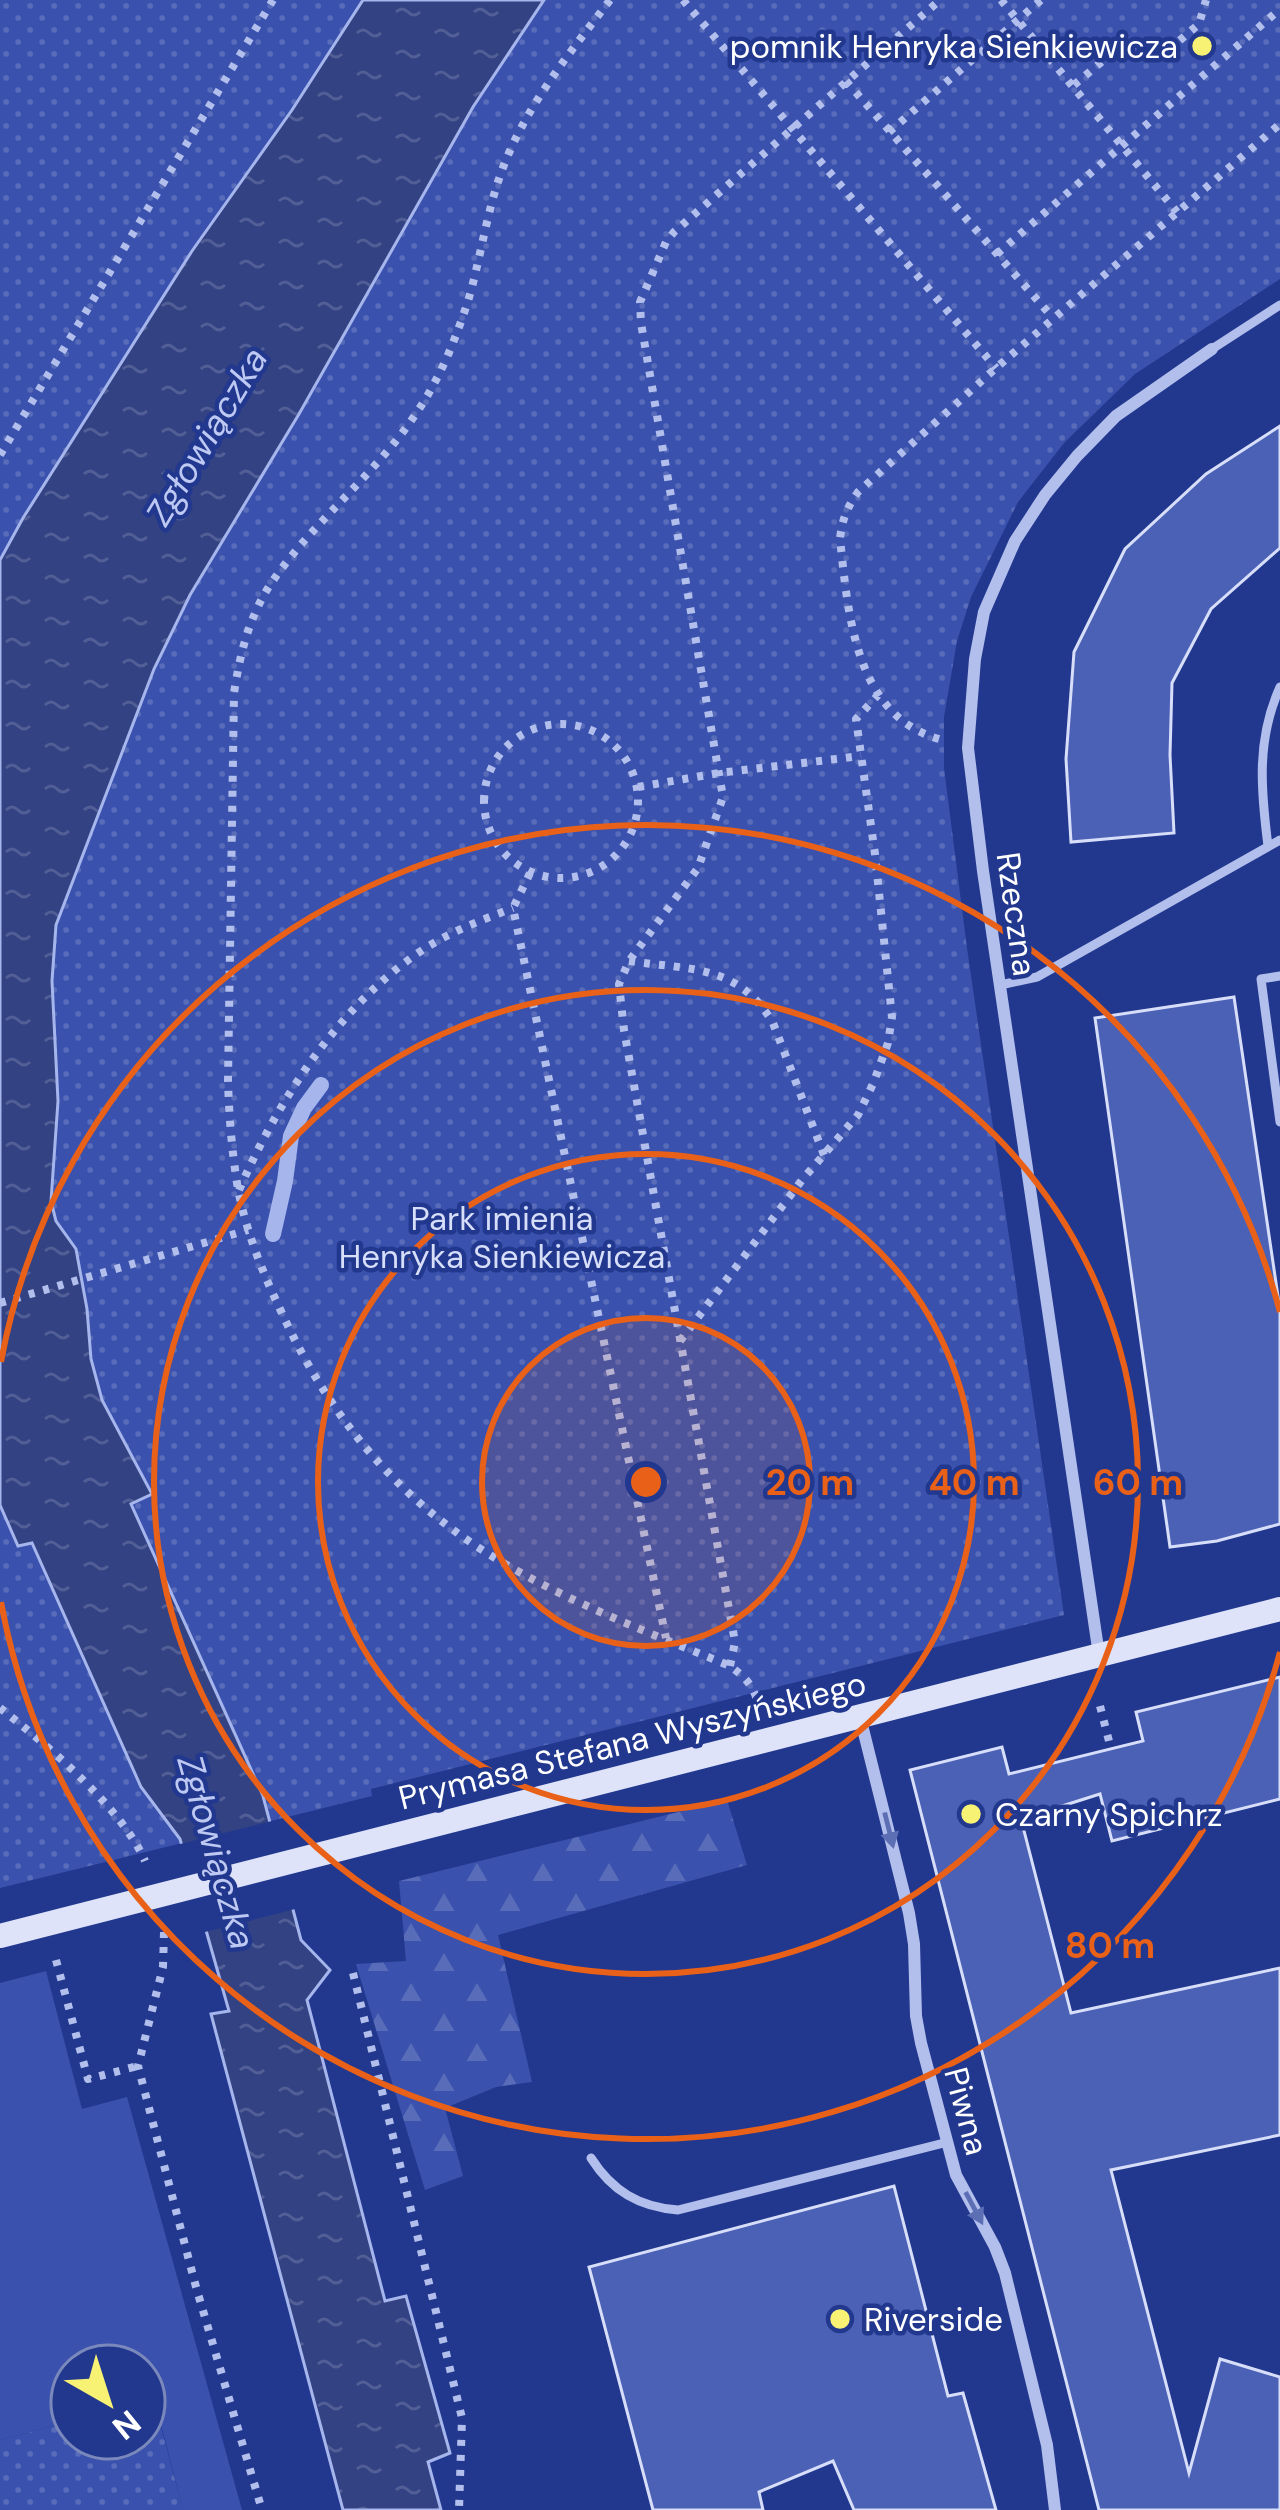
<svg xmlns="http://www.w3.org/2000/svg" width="1280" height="2510" viewBox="0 0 1280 2510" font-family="'DM Sans',sans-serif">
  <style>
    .grass { fill: #3a52ad }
    .forest { fill: url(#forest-firs) }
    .park { fill: url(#park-dots) }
    .water { fill: url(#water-ripples); stroke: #a6b6ed; stroke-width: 3 }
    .pier { fill: #22388e }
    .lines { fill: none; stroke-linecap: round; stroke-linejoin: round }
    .stream { stroke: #a6b6ed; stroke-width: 16 }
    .building { fill: #4b61b5; stroke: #d7def9; stroke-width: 3 }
    .path { stroke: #b2beec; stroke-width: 8; stroke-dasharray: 6 9; stroke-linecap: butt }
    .lane { stroke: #b2beec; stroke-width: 9 }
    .street { stroke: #b2beec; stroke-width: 12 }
    .secondary { stroke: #dee3f9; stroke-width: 24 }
    .oneway { fill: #5c6eb4 }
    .ring { fill: none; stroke: #e96118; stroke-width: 6 }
    .poi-dot { fill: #f7f174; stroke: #22388e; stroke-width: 4.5 }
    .labels { text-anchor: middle; stroke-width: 9; stroke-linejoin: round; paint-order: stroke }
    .poi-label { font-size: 33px; fill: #fff; stroke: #22388e; text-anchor: start }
    .street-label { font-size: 33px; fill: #fff; stroke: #22388e }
    .park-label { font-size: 33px; fill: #d7def9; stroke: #22388e }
    .water-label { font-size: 36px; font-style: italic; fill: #bec9f3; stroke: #22388e }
    .centre { fill: #e96118; stroke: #22388e; stroke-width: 6 }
    .ring-label { font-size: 36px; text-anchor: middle; font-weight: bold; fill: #e96118; stroke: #22388e; stroke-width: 9; stroke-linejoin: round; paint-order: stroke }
  </style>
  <defs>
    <pattern id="forest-firs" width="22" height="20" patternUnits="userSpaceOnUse" patternTransform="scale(3)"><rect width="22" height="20" fill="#3a52ad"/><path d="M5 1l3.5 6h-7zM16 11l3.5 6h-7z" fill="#586cb9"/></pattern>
    <pattern id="park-dots" width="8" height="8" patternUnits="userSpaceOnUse" patternTransform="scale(3)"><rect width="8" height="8" fill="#3a52ad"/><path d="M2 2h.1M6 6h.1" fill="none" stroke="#586cb9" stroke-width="1.8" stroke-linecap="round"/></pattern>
    <pattern id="water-ripples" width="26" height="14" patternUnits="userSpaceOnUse" patternTransform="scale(3)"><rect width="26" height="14" fill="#334283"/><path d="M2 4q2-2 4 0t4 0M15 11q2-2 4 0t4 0" fill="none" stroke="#525e96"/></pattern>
  </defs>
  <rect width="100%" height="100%" fill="#22388e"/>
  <!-- grass -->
  <path class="grass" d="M46,1971L82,2109L127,2097L242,2510H183L155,2401L144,2403V2366H72V2421L0,2440V1983Z"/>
  <!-- forest -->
  <path class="forest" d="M727,1800L747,1865L498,1935L532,2082L496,2087L445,2108L463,2176L425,2190L356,1964L406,1961L399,1881Z"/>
  <!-- park -->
  <path class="park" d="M0,0H1280V279L1135,374L1064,443L1018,502L971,597L957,641L944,717V768L967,948L1064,1615L371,1789L372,1796L0,1888Z
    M154,2400L183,2510H0V2440L72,2421V2438H144V2403Z"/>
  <!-- water -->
  <path class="water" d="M363,0H544L473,107L299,414L190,595L154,669L56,925L52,981L58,1101L51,1201L56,1221L76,1249L87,1309L91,1359L102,1400L152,1494L131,1504L263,1796L301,1940L330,1970L307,2000L385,2301L406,2296L450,2453L428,2462L441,2510H343L211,2014L229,2011L180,1839L141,1787L32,1543L18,1546L0,1505V560L23,518L192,251L292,110Z"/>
  <!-- pier -->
  <path class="pier" d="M276,1820L299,1908L201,1933L176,1845Z"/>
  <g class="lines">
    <!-- stream -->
    <path class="stream" d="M273,1234L285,1181L291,1136L304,1108L321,1085"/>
  </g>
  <!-- building -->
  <path class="building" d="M1280,426V548L1211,609L1172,683L1170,755L1174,833L1071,842L1066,759L1074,652L1125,549L1206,474Z
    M1234,997L1280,1310V1524L1217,1541L1170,1547L1095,1018Z
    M1280,1677V1799L1112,1841L1100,1794L1021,1819L1071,2013L1280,1968V2135L1111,2170L1189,2473L1220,2359L1280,2377V2510H1099L910,1770L1002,1747L1009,1774L1143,1741L1136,1712Z
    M894,2186L948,2396L963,2393L996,2510H854L833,2461L759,2492L763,2510H653L589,2267Z"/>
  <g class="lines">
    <!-- path -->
    <path class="path" d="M610,0C572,50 530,101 506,160C487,206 482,254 468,301C456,338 441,376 419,409C378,473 315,519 272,582C249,616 240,654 234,693L228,1080C229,1117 232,1153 238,1189C246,1231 262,1271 280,1309C320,1397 374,1471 452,1529C532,1589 638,1628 730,1666C745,1677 753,1685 758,1703
      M683,0L996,368
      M1001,0L1177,212
      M846,81L1053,318
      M1074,85L1118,48L1130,45L1179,41L1199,24L1206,0
      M889,132L1041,0
      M997,254L1280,9
      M0,455L273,0
      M484 801a77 77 0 1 1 154 0a77 77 0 1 1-154 0Z
      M939,739C854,715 848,611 840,539C842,520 847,507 858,492L996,368L1280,124
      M638,787L719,773L861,756
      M530,873L513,908L666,1638
      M629,961C690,970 738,964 773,1023L824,1155
      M239,1190C279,1099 338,1007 421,951C449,932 482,920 513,908
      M0,1303L248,1230
      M680,1341L802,1180L858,1115L873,1084L888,1043L892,1017L875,854L856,719L878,695
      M730,1666L735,1642L624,1030L619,984L629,961L698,868L723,797L641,323L640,302L666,242L674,232L940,0
      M1100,1706L1111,1749
      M0,1708C46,1744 122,1808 145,1861
      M164,1932L163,1967L138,2066L196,2287L262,2510
      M56,1960L88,2079L138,2066
      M353,1973L462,2418L459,2510"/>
    <!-- lane -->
    <path class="lane" d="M1212,349L1280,305
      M1268,846C1261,791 1256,740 1280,687
      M1280,976L1261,979L1280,1122
      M1000,985L1037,977L1280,840
      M591,2158C612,2191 639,2207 678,2210L948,2142"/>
    <!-- street -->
    <path class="street" d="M1099,1655L983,871L968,748L975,659L984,612L1015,541L1045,495L1077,456L1116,416L1212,349
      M860,1717L909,1913L914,1944L916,2016L921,2043L956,2175L995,2247L1005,2273L1047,2445L1055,2510"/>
    <!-- secondary -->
    <path class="secondary" d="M0,1936L1280,1609"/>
  </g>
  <!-- one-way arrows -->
  <defs><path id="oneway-solid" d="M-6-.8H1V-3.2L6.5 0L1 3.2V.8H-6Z" transform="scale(3)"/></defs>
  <g class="oneway">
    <use href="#oneway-solid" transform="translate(889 1830) rotate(76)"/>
    <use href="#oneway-solid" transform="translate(974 2208) rotate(62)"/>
  </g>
  <!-- distance rings -->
  <circle cx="646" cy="1482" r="164" fill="#e96118" fill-opacity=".12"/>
  <g class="ring">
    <circle cx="646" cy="1482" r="164"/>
    <circle cx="646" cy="1482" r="328"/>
    <circle cx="646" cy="1482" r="492"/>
    <path d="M1280 1652A656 656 0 0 1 1 1602M1 1362A656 656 0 0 1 1280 1312"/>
  </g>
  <!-- markers -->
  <g class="poi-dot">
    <circle cx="1202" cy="46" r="12"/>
    <circle cx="971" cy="1814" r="12"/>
    <circle cx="840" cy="2319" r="12"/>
  </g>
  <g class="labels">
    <!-- poi labels -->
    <g class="poi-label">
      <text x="1178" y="58" text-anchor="end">pomnik Henryka Sienkiewicza</text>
      <text x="995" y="1826">Czarny Spichrz</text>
      <text x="864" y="2331">Riverside</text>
    </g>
    <!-- street labels -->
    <g class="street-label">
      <text transform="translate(1017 914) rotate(82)" y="12">Rzeczna</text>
      <text transform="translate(632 1740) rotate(-14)" y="12">Prymasa Stefana Wyszyńskiego</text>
      <text transform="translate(967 2111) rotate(75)" y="12">Piwna</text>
    </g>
    <!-- park labels -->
    <g class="park-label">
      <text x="502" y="1230">Park imienia<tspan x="502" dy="38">Henryka Sienkiewicza</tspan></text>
    </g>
    <!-- water labels -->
    <g class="water-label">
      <text transform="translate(206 436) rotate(-59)" y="13">Zgłowiączka</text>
      <text transform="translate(217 1852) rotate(74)" y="13">Zgłowiączka</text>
    </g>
  </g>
  <circle cx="646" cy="1482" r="18" class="centre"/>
  <g class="ring-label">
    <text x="810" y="1495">20 m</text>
    <text x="974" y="1495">40 m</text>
    <text x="1138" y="1495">60 m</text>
    <text x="1110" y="1958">80 m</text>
  </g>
  <!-- north arrow -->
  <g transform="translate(108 2402) rotate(141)"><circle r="57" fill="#22388e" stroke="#7a88bb" stroke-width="3"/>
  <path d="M0-9L21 45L0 30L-21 45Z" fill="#f7f174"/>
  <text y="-18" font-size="33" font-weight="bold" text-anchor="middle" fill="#ffffff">N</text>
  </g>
</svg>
